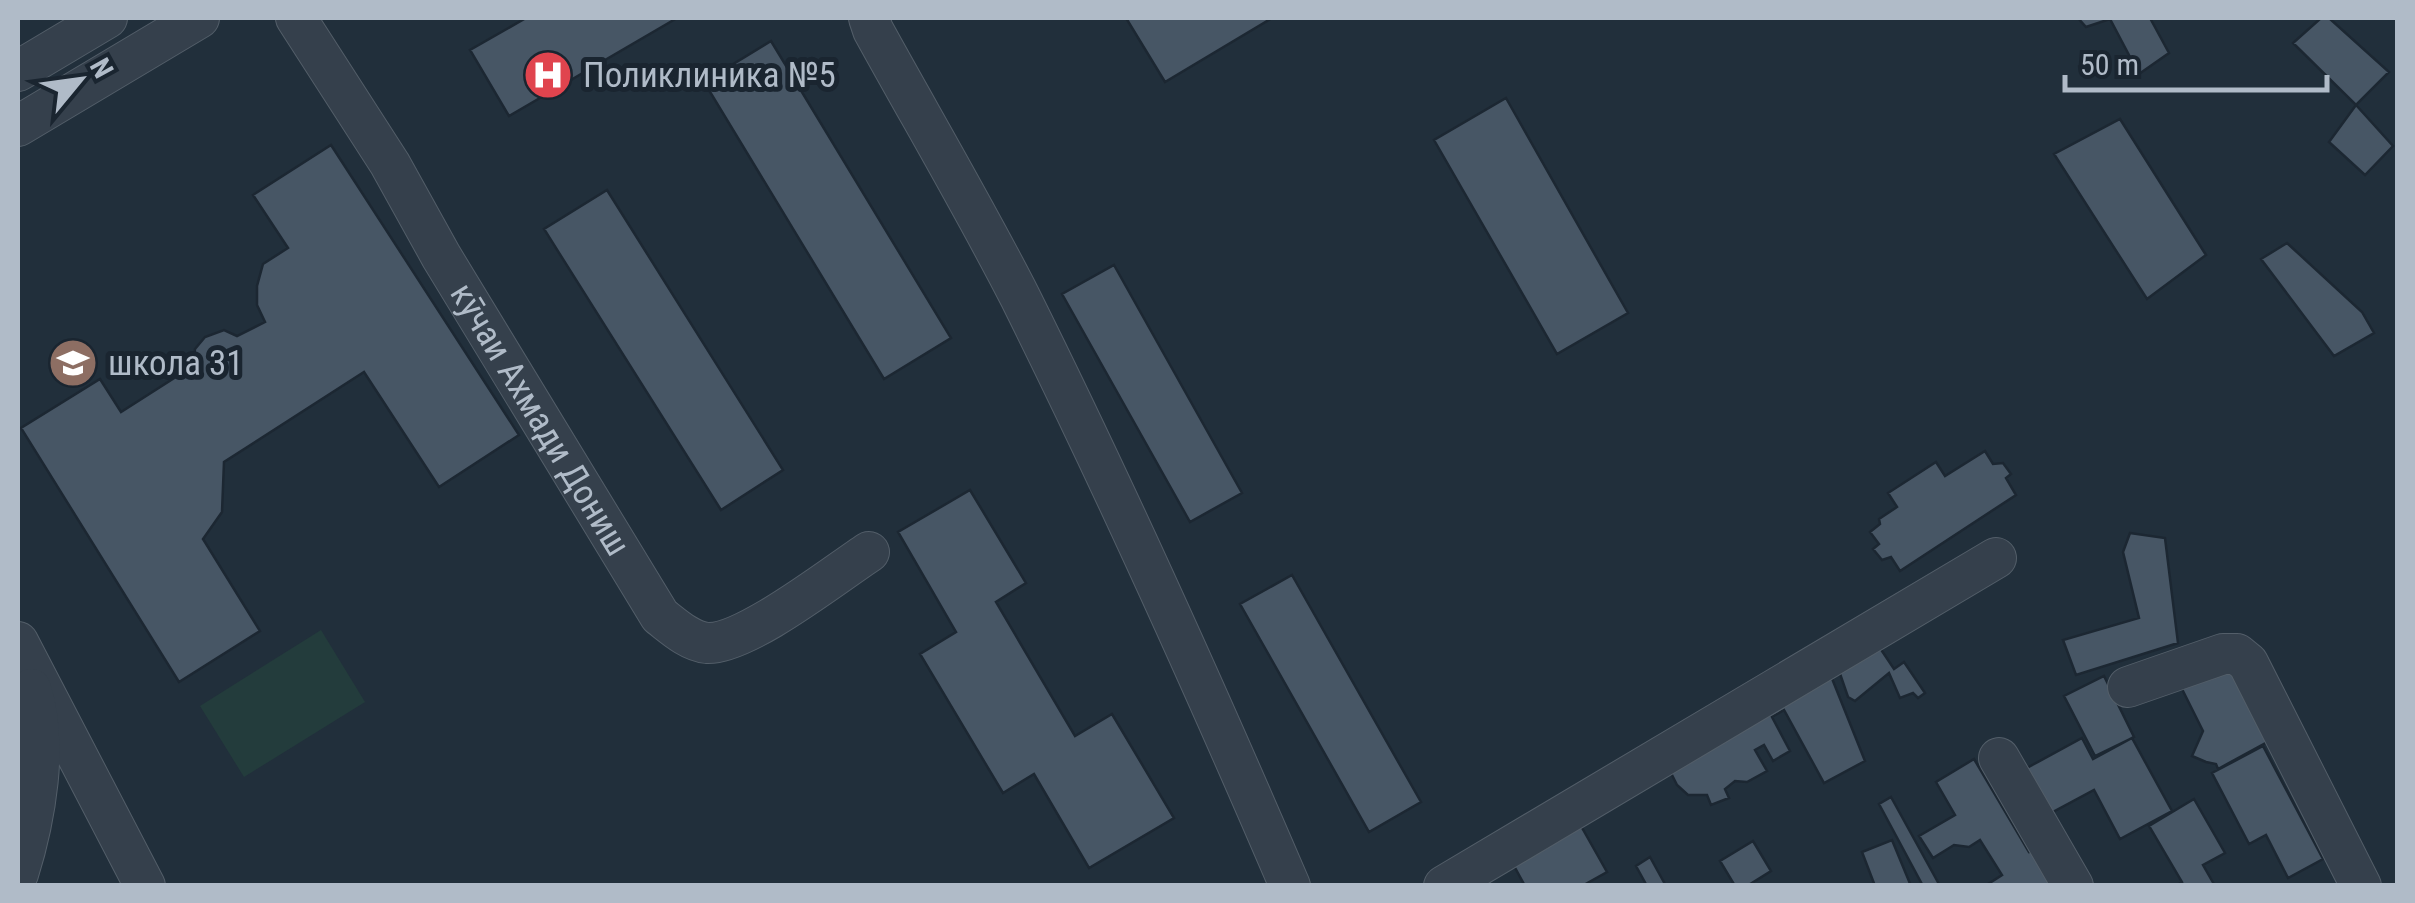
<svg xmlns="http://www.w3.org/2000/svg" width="2415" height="903" viewBox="0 0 2415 903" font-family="'Roboto Condensed',sans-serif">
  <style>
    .green { fill: #233c3c }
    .building { fill: #475665; stroke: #1c2732; stroke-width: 2.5 }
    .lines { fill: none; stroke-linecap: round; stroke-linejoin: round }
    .minor-casing { stroke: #535e69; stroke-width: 42 }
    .minor { stroke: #35404c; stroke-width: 40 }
    .labels { text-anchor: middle; stroke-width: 10; stroke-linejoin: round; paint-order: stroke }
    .poi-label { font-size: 35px; fill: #b0bbc8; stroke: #1a2530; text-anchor: start }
    .street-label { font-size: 35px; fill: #b0bbc8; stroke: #1a2530 }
  </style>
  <rect width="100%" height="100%" fill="#212f3b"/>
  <!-- green -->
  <path class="green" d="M321,630L365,702L244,777L200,706Z"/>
  <!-- building -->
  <path class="building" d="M526,18H677L509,116L470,50Z
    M1126,18H1272L1165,82Z
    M2078,18H2150L2169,53L2139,74L2110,19L2086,27Z
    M2321,18H2329L2389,72L2356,105L2293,43Z
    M771,41L951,338L884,379L704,82Z
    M1506,98L1628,313L1557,354L1434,140Z
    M2356,105L2393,146L2365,175L2329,142Z
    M2120,119L2206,255L2147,299L2054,154Z
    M331,145L519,435L439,487L364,372L224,462L222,512L203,539L260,631L179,682L21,428L100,379L121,412L193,366L195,349L205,337L224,330L237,336L265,322L257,305V286L263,264L288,248L253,195Z
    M607,190L783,470L721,510L544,229Z
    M2287,243L2362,312L2374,333L2334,356L2261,259Z
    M1114,265L1242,493L1190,522L1062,294Z
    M1985,451L1993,464L2003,463L2011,474L2006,478L2016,495L1900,571L1891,557L1882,560L1873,549L1879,544L1870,532L1880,524L1879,519L1897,507L1888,493L1936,462L1945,476Z
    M970,490L1026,583L996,602L1075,736L1112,714L1174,818L1089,868L1034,774L1003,793L920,654L956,632L898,532Z
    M2130,533L2165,538L2178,643L2076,675L2063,640L2139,618L2123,552Z
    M1292,575L1421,802L1369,832L1240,604Z
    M1874,639L1894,669L1904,662L1925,693L1918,698L1913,693L1900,698L1889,673L1855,701L1848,697L1837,665Z
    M2236,662L2271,740L2218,769L2216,764L2206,762L2192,756L2203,731L2180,685Z
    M1829,671L1865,761L1824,783L1784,710L1772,717L1790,751L1773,761L1764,745L1755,750L1767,771L1747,782L1735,781L1725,789L1729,798L1711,805L1707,795H1688L1677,785L1669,769Z
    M2104,676L2134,737L2095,756L2064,696Z
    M2082,738L2093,759L2132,738L2172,811L2120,839L2094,790L2049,814L2025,769Z
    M2263,746L2323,859L2288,878L2266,835L2249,844L2212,773Z
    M1974,759L2029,852L2034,851L2051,886H1985L2002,875L1980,840L1969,847L1954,845L1933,858L1919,836L1955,815L1936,782Z
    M1891,797L1940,886H1923L1879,804Z
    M2194,799L2225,853L2203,865L2215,886H2176L2182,882L2149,826Z
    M1581,826L1607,872L1582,886H1525L1513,864Z
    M1892,840L1911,886H1875L1862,852Z
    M1753,841L1771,871L1747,886H1735L1720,861Z
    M1650,857L1666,886H1647L1636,866Z"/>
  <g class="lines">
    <!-- minor casing -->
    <g class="minor-casing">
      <g id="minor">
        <path id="s1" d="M296,18L390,164L441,256L660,616C673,626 689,641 707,643C745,645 834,575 869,552"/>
        <path d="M869,18L873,30C922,119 974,207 1020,297C1116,490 1205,688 1290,886"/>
        <path d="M18,71L107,18"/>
        <path d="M18,126L199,18"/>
        <path d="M18,642L145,886"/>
        <path d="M2128,687L2223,654H2237L2248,663L2361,886"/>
        <path d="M1999,758L2073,886"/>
        <path d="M18,874C35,820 49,743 31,689"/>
        <path d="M1444,886L1996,558"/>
      </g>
    </g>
    <!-- minor -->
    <use href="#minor" class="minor"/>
  </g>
  <!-- icons -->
  <defs>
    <g id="hospital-disc" transform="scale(2.5)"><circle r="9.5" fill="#e0444e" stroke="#1a2530"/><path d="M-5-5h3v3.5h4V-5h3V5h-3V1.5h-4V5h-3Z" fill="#fff"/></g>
    <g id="school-disc" transform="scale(2.5)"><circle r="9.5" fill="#8d6e63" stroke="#1a2530"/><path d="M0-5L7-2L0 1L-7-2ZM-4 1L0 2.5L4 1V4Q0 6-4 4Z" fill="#fff"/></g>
  </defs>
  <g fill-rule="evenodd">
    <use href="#hospital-disc" x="548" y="75"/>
    <use href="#school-disc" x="73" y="363"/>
  </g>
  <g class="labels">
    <!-- poi labels -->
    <g class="poi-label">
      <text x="583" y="87">Поликлиника №5</text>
      <text x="108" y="375">школа 31</text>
    </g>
    <!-- street labels -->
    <g class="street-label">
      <text dy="12" stroke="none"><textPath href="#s1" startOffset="470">кӯчаи Ахмади Дониш</textPath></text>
    </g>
  </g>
  <!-- border -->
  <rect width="2415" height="903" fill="none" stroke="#b0bbc8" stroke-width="40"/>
  <!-- north arrow -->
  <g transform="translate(80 80) rotate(61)" stroke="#1a2530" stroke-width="8" paint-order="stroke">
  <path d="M0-8L18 38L0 25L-18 38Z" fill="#b0bbc8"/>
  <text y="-15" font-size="28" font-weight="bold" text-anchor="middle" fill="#b0bbc8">N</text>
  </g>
  <!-- scale -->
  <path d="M2065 75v15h262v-15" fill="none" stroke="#b0bbc8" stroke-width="5"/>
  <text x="2080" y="75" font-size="30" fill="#b0bbc8" stroke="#1a2530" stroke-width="8" paint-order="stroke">50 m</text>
</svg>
